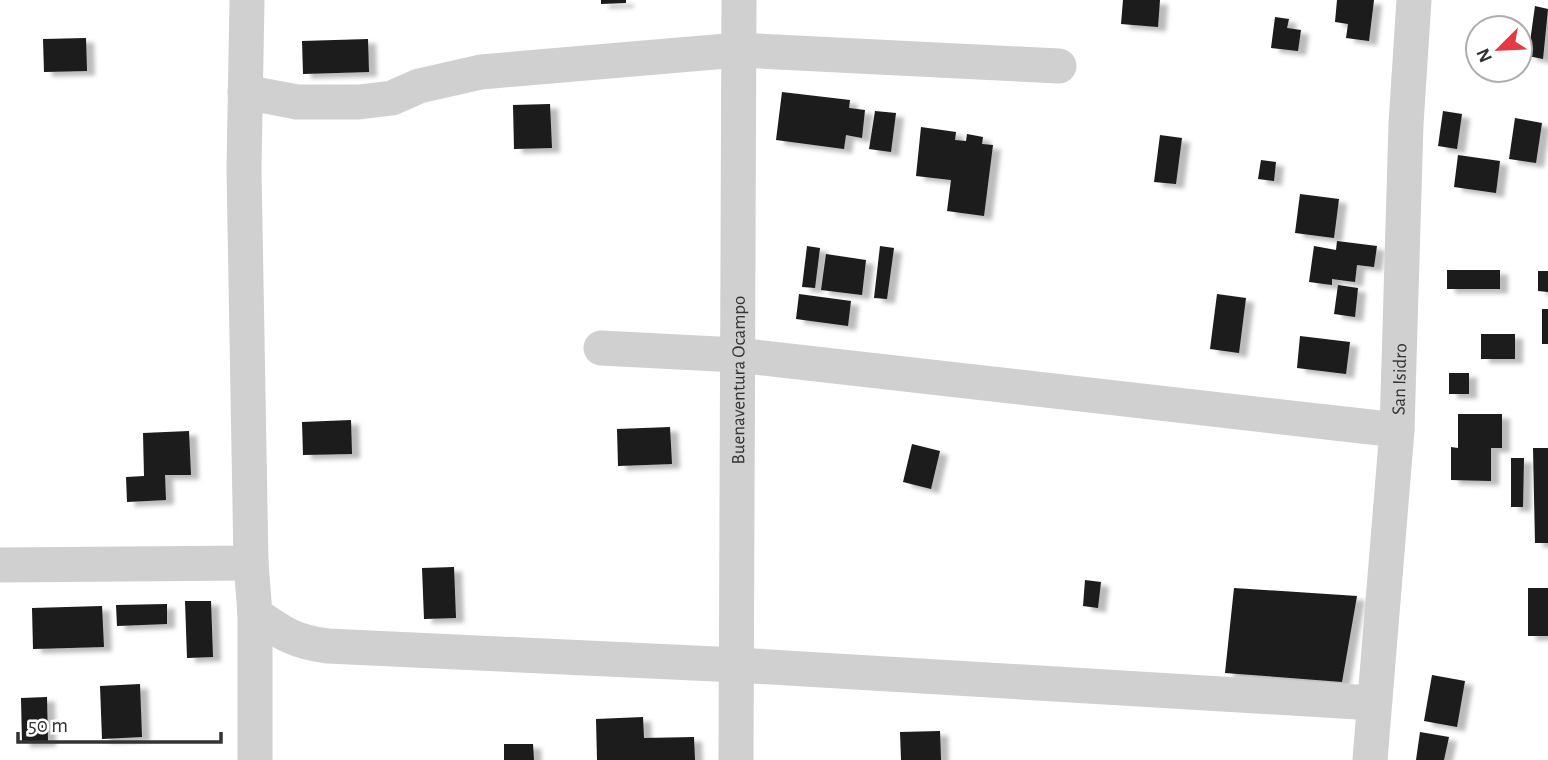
<svg xmlns="http://www.w3.org/2000/svg" width="1548" height="760" viewBox="0 0 1548 760" font-family="'Alegreya Sans',sans-serif">
  <style>
    .building { fill: #1a1a1a; filter: url(#shadow) }
    .lines { fill: none; stroke-linecap: round; stroke-linejoin: round }
    .minor { stroke: #d0d0d0; stroke-width: 35 }
    .labels { text-anchor: middle; stroke-width: 7; stroke-linejoin: round; paint-order: stroke }
    .street-label { font-size: 19px; fill: #333; stroke: #fff }
  </style>
  <defs>
    <filter id="shadow"><feDropShadow dx="8" dy="4.5" stdDeviation="2" flood-color="#0004"/></filter>
  </defs>
  <rect width="100%" height="100%" fill="#fff"/>
  <!-- building -->
  <path class="building" d="M601,0H626V3L601,4Z
    M1123,0H1160L1158,27L1121,24Z
    M1337,0H1374L1369,41L1346,38L1348,24L1335,22Z
    M1535,6L1548,9L1543,59L1528,56Z
    M1275,17L1289,19L1287,28L1301,30L1298,51L1271,48Z
    M86,38L87,71L44,72L43,39Z
    M368,39L369,72L303,74L302,41Z
    M782,92L850,100L849,108L865,110L862,138L846,135L844,149L776,140Z
    M550,104L552,148L514,149L513,105Z
    M875,111L896,113L891,152L869,149Z
    M1443,111L1462,114L1457,149L1438,146Z
    M1515,118L1542,123L1536,163L1509,159Z
    M921,127L956,132L955,140L966,141L967,134L983,137L982,144L993,145L984,216L947,211L951,180L916,176Z
    M1160,135L1182,138L1176,184L1154,182Z
    M1458,155L1500,161L1496,193L1454,187Z
    M1261,160L1276,162L1274,181L1258,179Z
    M1300,194L1339,199L1334,238L1295,233Z
    M1337,241L1377,246L1374,267L1357,265L1355,282L1332,279V285L1309,282L1314,246L1336,250Z
    M807,246L820,248L815,288L802,287Z
    M880,246L894,248L887,299L874,298Z
    M826,254L866,260L862,295L821,290Z
    M1447,270H1500V289H1447Z
    M1538,271H1548V292L1538,291Z
    M1338,285L1358,288L1355,317L1334,314Z
    M799,294L851,301L848,326L796,319Z
    M1217,294L1246,298L1239,353L1210,349Z
    M1542,309H1548V344H1542Z
    M1481,334H1515V359H1481Z
    M1300,336L1350,342L1346,374L1297,368Z
    M1449,373H1469V394H1449Z
    M1458,414H1502V448H1491V481L1451,480V447L1458,448Z
    M351,420L352,454L303,455L302,422Z
    M670,427L672,464L618,466L617,429Z
    M189,431L191,475H165L166,500L127,502L126,477L144,476L143,433Z
    M912,444L940,451L931,489L903,482Z
    M1533,448H1548V543H1535Z
    M1511,458H1524L1523,507H1511Z
    M454,567L456,618L424,619L422,568Z
    M1085,580L1101,582L1098,608L1083,606Z
    M1234,588L1357,596L1342,682L1225,673Z
    M1528,588H1548V636H1528Z
    M185,601H211L213,657L187,658Z
    M167,604V624L117,626L116,605Z
    M102,606L104,647L33,649L32,608Z
    M1432,675L1465,681L1457,727L1424,721Z
    M140,684L142,737L102,739L100,686Z
    M47,697L48,742L22,743L21,698Z
    M643,717L644,738L694,737L695,760H597L596,719Z
    M940,731L941,760H901L900,732Z
    M1420,732L1449,737L1444,760H1416Z
    M504,744H533L534,760H504Z"/>
  <g class="lines">
    <!-- minor -->
    <g class="minor">
      <path d="M247,0L244,169L251,563L255,614C282,633 294,642 328,646L737,665L1374,703"/>
      <path d="M245,92L297,102H359L392,98L419,86L481,72L738,50L1059,66"/>
      <path d="M601,348L737,355L1397,430"/>
      <path d="M0,565L251,563"/>
      <path d="M255,614V760"/>
      <path id="s1" d="M736,760L739,0"/>
      <path id="s2" d="M1370,760L1397,430L1406,124L1414,0"/>
    </g>
  </g>
  <g class="labels">
    <!-- street labels -->
    <g class="street-label">
      <text dy="7" stroke="none"><textPath href="#s1" startOffset="380">Buenaventura Ocampo</textPath></text>
      <text dy="7" stroke="none"><textPath href="#s2" startOffset="382">San Isidro</textPath></text>
    </g>
  </g>
  <!-- north arrow -->
  <g transform="translate(1499 49) rotate(246)"><circle r="33" fill="#ffffff" stroke="#adadad" stroke-width="2"/>
  <path d="M0-5L12 26L0 18L-12 26Z" fill="#e63946"/>
  <text y="-10" font-size="19" font-weight="bold" text-anchor="middle" fill="#333333">N</text>
  </g>
  <!-- scale -->
  <path d="M18 732v10h203v-10" fill="none" stroke="#333333" stroke-width="3.5"/>
  <text x="28" y="732" font-size="21" fill="#333333" stroke="#ffffff" stroke-width="5" paint-order="stroke">50 m</text>
</svg>
